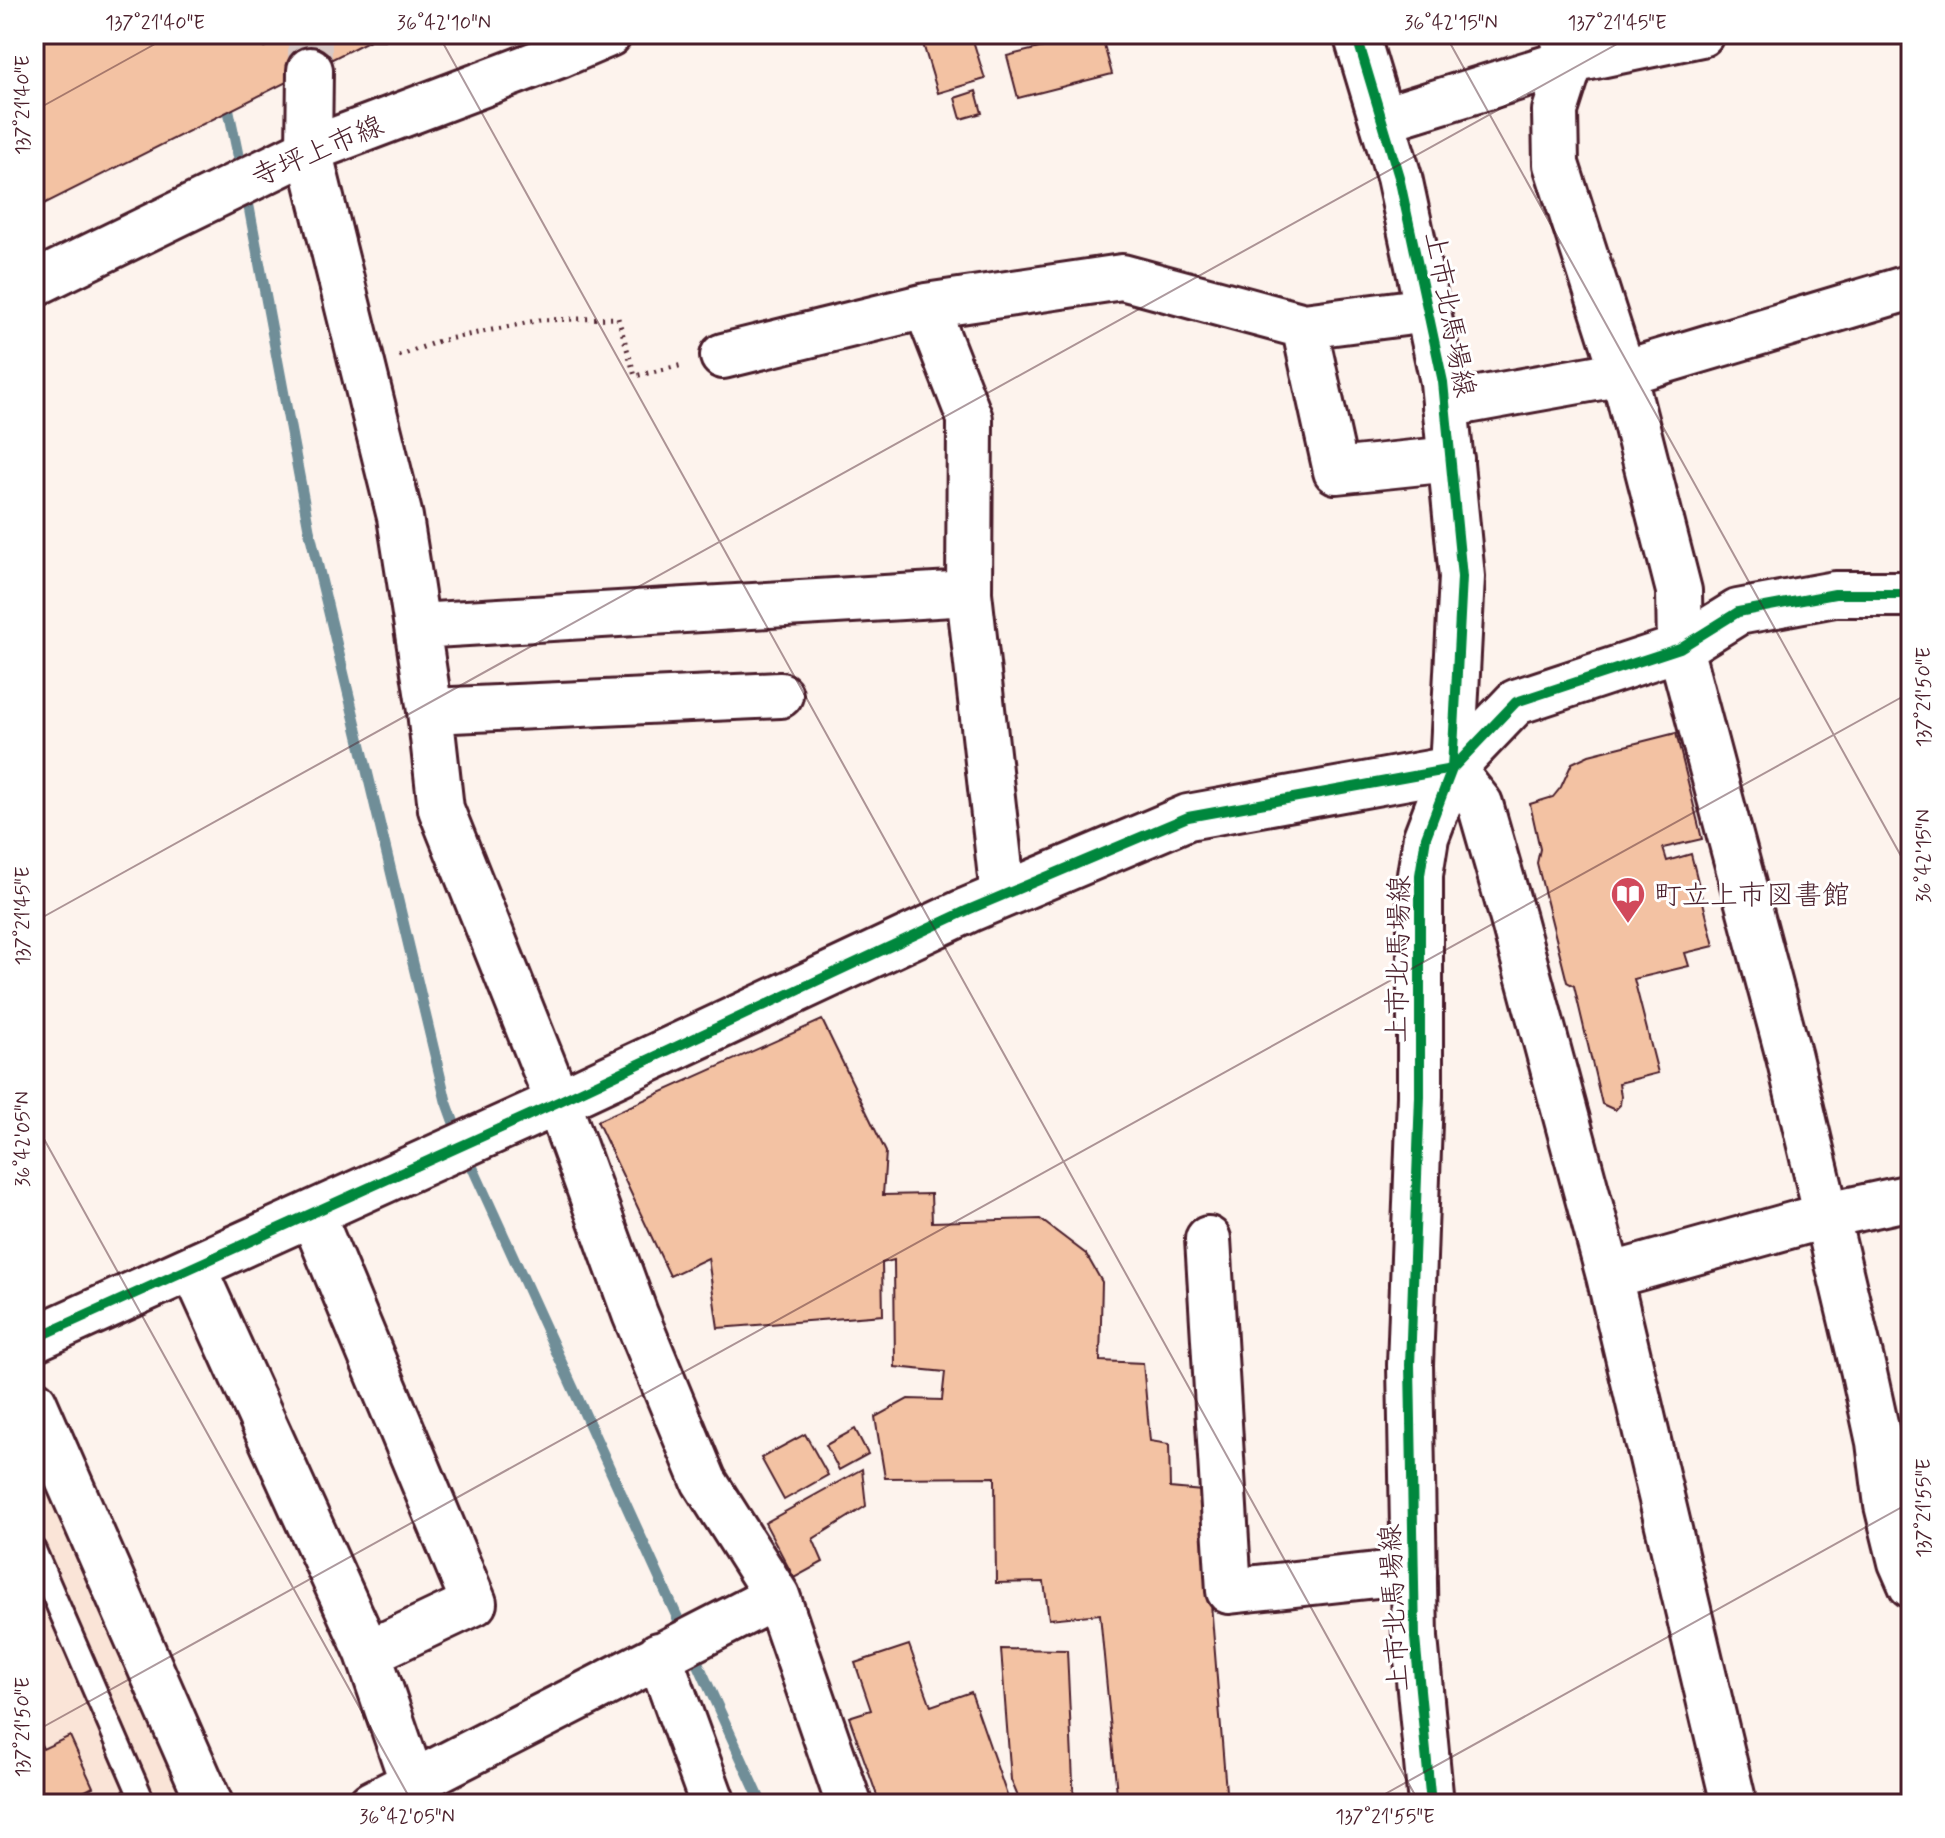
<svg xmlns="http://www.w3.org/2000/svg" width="1945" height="1838" viewBox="0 0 1945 1838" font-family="Mynerve,'Klee One',sans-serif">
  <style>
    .built { fill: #fae4d7 }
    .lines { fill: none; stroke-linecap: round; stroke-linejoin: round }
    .stream { stroke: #6f8e98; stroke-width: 11 }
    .building { fill: #f3c2a3; stroke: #4a1f2b; stroke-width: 2 }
    .street-tunnel { stroke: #d9c9c6; stroke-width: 44; stroke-dasharray: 44 22; stroke-linecap: butt }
    .lane-casing { stroke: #4a1f2b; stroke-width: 28 }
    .street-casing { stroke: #4a1f2b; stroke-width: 50 }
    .secondary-casing { stroke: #4a1f2b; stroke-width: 50 }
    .primary-casing { stroke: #4a1f2b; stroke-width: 50 }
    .path { stroke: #4a1f2b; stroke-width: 5; stroke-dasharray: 2 6; stroke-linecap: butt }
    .lane { stroke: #fff; stroke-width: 22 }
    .street { stroke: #fff; stroke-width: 44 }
    .secondary { stroke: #fff; stroke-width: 44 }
    .primary { stroke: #fff; stroke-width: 44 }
    .cycleway-casing { stroke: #fff; stroke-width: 15 }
    .cycleway { stroke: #00873e; stroke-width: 10 }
    .ticks { fill: none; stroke: #4a1f2b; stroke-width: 2; stroke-opacity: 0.45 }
    .labels { text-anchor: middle; stroke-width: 6; stroke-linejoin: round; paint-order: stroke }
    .street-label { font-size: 28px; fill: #4a1f2b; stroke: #fff }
    .poi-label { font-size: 28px; fill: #4a1f2b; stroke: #fff; text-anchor: start }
    .neatline { fill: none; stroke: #4a1f2b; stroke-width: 3 }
    .ticks-label { font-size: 20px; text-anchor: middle; fill: #4a1f2b }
  </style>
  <rect width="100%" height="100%" fill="#fdf3ed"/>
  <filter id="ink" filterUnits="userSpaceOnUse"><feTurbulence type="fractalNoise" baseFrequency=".0125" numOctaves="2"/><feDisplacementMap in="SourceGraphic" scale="16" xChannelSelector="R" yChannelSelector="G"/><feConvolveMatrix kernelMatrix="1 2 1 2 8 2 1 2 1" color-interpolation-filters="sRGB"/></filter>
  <g filter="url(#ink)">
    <!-- built -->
    <path class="built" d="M34,1437L187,1804H34Z"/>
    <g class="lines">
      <!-- stream -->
      <path class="stream" d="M226,97L242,174
        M246,191L309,529L446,1101L459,1137
        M466,1153L684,1632
        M691,1648L762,1804"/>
    </g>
    <!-- building -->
    <path class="building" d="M34,34H256L265,47L290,34H420L401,40H370L34,209Z
      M920,34H971L985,79L938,93Z
      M1095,34H1101L1112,74L1018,98L1007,56Z
      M976,91L982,113L961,119L955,98Z
      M1676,733L1702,839L1663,848L1667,861L1691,854L1714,946L1685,953L1689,966L1634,979L1658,1073L1619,1083L1621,1096L1620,1105L1615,1110L1602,1104L1574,986L1567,982L1537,863L1540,849L1530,804L1553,797L1561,787L1572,763L1589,755Z
      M822,1020L886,1152L883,1195L931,1194L932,1222L1040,1219L1086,1254L1102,1282L1100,1361L1143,1363L1150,1441L1169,1444L1170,1488L1202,1491L1227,1804H1118L1100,1614L1049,1619L1044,1582L996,1583L995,1477L885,1478L875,1417L908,1399L942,1400L945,1372L895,1367L894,1260L882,1263L883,1315L718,1328L708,1258L670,1276L597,1121Z
      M855,1429L868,1454L839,1470L826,1445Z
      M805,1434L828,1475L784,1500L761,1458Z
      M862,1469L866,1506L813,1539L823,1562L794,1578L765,1523Z
      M909,1645L931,1706L971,1692L1010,1804H880L849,1717L871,1710L855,1663Z
      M1001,1649L1067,1650L1074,1804H1021L1011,1780Z
      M34,1729L43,1749L70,1736L93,1787L60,1804H34Z"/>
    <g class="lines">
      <!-- street-tunnel -->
      <path class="street-tunnel" d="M310,34V70"/>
      <!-- lane casing -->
      <g class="lane-casing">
        <path id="lane" d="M34,1550L144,1804"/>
      </g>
      <!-- street casing -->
      <g class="street-casing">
        <path id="street" d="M1562,34L1571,61L1555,111L1556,164L1623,373L1679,591L1680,648L1789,1057L1864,1373L1879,1442L1887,1505L1901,1562L1911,1585
          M310,70L309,150L400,517L430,711L441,809L558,1102L635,1314L704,1481L777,1596L849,1804
          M1383,119L1571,61L1701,34
          M926,306L1122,277L1304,326
          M1428,310L1304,326L1336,471L1451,459
          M723,356L926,306L970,419L969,593
          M417,626L969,593L1003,895
          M430,711L780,695
          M1452,769L1480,804L1513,919L1609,1276L1734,1804
          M1208,1239L1229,1591L1414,1571
          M193,1267L368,1653L474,1603L312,1214
          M1609,1276L1828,1215L1911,1197
          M34,1339L558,1102L968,910L1188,817L1452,769L1516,702L1680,648L1738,612L1835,594H1911
          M34,1402L210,1804
          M368,1653L420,1804
          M659,1655L713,1804
          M371,1804L777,1596"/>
      </g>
      <!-- secondary casing -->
      <g class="secondary-casing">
        <path id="secondary" d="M34,284L309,150L560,55L609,34
          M1445,405L1623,373L1911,287"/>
      </g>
      <!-- primary casing -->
      <g class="primary-casing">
        <path id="primary" d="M1356,34L1399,177L1443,382L1462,577L1452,769L1426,837L1420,875V1096L1410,1365L1415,1638L1431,1804"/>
      </g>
      <!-- path -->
      <path class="path" d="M399,356L439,341L540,320L618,318L635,376L683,365"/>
      <!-- lane -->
      <use href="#lane" class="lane"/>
      <!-- street -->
      <use href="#street" class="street"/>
      <!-- secondary -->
      <use href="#secondary" class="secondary"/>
      <!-- primary -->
      <use href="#primary" class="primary"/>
      <!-- cycleway casing -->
      <g class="cycleway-casing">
        <path id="cycleway" d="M1356,34L1399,177L1443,382L1462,577L1452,769L1426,837L1420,875V1096L1410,1365L1415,1638L1431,1804
          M34,1339L558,1102L968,910L1188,817L1452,769L1516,702L1680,648L1738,612L1835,594H1911"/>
      </g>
      <!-- cycleway -->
      <use href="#cycleway" class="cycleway"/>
    </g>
  </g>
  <!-- ticks -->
  <path class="ticks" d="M438,34L1420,1804M1445,34L1911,874M34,111L173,34M34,922L1635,34M34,1121L413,1804M34,1732L1911,692M1367,1804L1911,1502"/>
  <!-- icons -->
  <defs>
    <g id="library-pin" transform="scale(1.8)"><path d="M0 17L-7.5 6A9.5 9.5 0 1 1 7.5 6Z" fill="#d1495b" stroke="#fff"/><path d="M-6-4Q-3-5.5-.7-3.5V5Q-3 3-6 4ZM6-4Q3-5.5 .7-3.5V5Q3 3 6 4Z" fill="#fff"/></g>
  </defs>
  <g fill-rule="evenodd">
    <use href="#library-pin" x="1628" y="894"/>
  </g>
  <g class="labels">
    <!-- street labels -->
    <g class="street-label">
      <text transform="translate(317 150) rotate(-23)" y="10">寺坪上市線</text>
      <text transform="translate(1451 314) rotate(79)" y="10">上市北馬場線</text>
      <text transform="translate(1397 959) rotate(-89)" y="10">上市北馬場線</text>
      <text transform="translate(1393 1608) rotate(-93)" y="10">上市北馬場線</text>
    </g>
    <!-- poi labels -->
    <g class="poi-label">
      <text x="1654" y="904">町立上市図書館</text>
    </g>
  </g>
  <!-- margin -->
  <rect width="1945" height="1838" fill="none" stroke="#fff" stroke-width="88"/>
  <rect x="44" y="44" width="1857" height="1750" class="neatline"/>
  <g class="ticks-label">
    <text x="155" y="29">137°21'40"E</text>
    <text x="444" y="29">36°42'10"N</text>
    <text x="1451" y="29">36°42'15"N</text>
    <text x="1617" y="29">137°21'45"E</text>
    <text transform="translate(22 105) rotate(-90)" y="7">137°21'40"E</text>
    <text transform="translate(1923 697) rotate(-90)" y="7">137°21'50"E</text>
    <text transform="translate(1923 856) rotate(-90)" y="7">36°42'15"N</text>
    <text transform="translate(22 916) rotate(-90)" y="7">137°21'45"E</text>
    <text transform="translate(22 1139) rotate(-90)" y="7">36°42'05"N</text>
    <text transform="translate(1923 1508) rotate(-90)" y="7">137°21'55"E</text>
    <text transform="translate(22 1727) rotate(-90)" y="7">137°21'50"E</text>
    <text x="407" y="1823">36°42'05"N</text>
    <text x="1385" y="1823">137°21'55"E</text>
  </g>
</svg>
